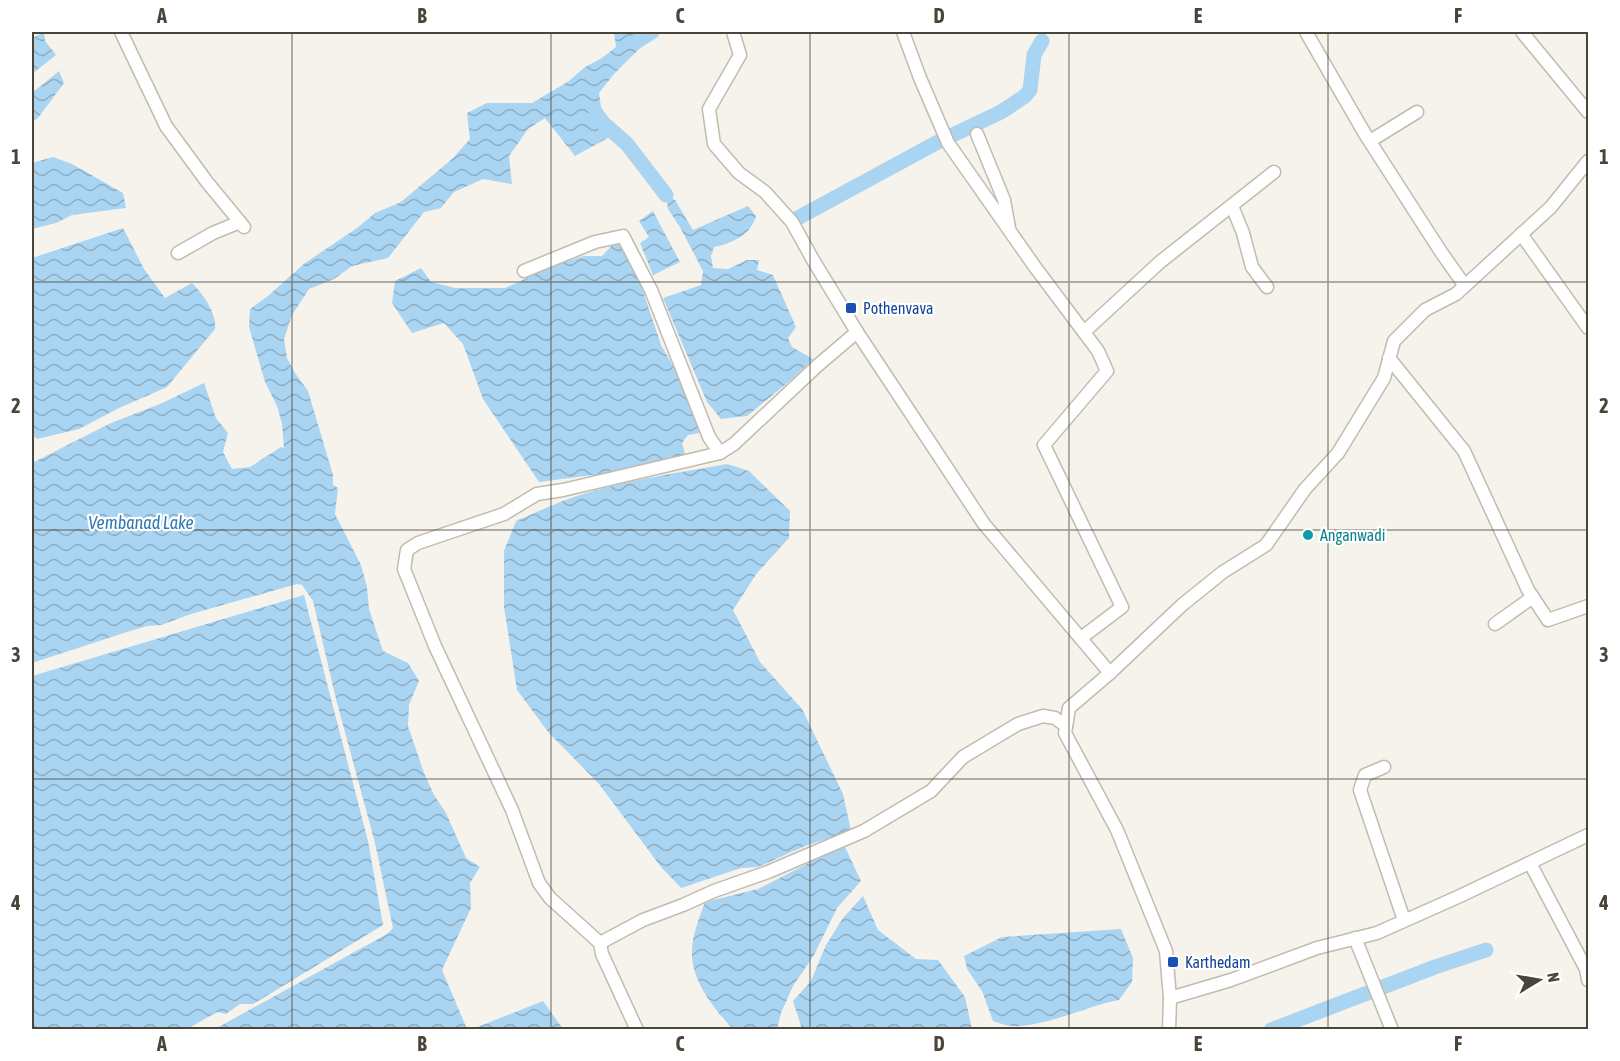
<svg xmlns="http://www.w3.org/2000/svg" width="1620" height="1061" viewBox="0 0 1620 1061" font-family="'Asap Condensed',sans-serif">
	<defs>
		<pattern id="water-waves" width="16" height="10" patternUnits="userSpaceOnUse" patternTransform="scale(1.5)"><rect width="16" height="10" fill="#a9d4f2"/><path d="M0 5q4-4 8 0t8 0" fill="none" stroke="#8caec5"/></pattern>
	</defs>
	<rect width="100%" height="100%" fill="#f6f3ec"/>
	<!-- water -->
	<g fill="url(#water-waves)">
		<polygon points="44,32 45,41 56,55 32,74 32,38"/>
		<polygon points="614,32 646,32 648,40 614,74 599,93 602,114 613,135 575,156 545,118 528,129 509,156 512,184 483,179 454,192 441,208 424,212 388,258 352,266 334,279 309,289 292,315 284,339 287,358 295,373 308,391 333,475 333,485 338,488 335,514 361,565 367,587 369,609 383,651 408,663 419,681 409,705 408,726 424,773 434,795 446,813 466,858 480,867 470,883 471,908 442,970 467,1029 215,1029 387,934 393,928 375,843 336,699 313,601 302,585 297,584 191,614 161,625 147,626 127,632 32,663 32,463 111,423 160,404 204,383 216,418 228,433 223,452 232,469 250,467 281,447 284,448 282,424 277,406 265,382 249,327 250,309 268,296 305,263 357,228 375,213 401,202 452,159 470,139 467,113 487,103 532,103 569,81 585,67 602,58 616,47"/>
		<polygon points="59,71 64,83 38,118 32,122 32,93"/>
		<polygon points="53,157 72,164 123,193 126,208 72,215 56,223 32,229 32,163"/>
		<path d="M666 195 675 200 693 230 748 206 756 216C751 235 733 243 714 247L711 256 713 268 728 269 747 260H759L757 270 773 275 796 327 788 338 792 347 813 359 792 379 747 416 721 419 707 402 663 298 701 285 703 271 680 227 668 209Z"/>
		<polygon points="653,211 680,262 653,275 640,243 649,237 639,221"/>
		<path d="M123 228 144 269 165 298 192 283C203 294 217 313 215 329L167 387 117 409 79 429 37 439 32 435V258Z"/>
		<polygon points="617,240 622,243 639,279 661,345 682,381 705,432 688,435 682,443 686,458 639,469 539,482 483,399 463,344 444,323 412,333 392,303 395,281 421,268 431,282 455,288 505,288 558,264 584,256 602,256"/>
		<path d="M727 464 749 471 790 511 789 538 757 573 733 610 760 662 802 709 843 794 851 831 805 846 758 867 741 868 681 888 661 867 599 784 549 733 517 690 504 607V551L516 521C541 510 565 499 590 492 634 479 682 472 727 464Z"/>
		<polygon points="304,595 368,841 383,925 253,1004 240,1004 226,1014 217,1012 187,1029 32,1029 32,676"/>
		<path d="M844 845 861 881 837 908 814 955 793 986 781 1013 777 1029H733C716 1011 693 983 692 956 691 937 699 919 705 902L758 889Z"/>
		<polygon points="863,896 878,930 916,959 938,960 965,997 972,1029 802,1029 793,1001 811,981 826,945 843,918"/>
		<path d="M1121 929 1133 958 1132 982 1119 1000C1087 1006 1042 1028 1012 1026 1006 1026 999 1023 993 1021L982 991 967 969 964 956 1002 937Z"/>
		<polygon points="543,1001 563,1029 475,1029 475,1028"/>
	</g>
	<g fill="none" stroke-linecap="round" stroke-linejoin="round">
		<!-- canal -->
		<g stroke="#a9d4f2" stroke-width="15">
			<polyline points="636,42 652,32"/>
			<polyline points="596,113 603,123 627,144 666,195"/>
			<polyline points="794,220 936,143 1001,112 1025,96 1030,90 1034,55 1042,41"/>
			<polyline points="1271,1030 1435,967 1486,950"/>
		</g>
		<!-- street casing -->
		<g stroke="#c2bbae" stroke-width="15">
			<g id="street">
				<polyline points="121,32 166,126 207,182 244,227"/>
				<polyline points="733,32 740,55 709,109 714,144 739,173 765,192 792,222 813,260 857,332 984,524 1110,673 1069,708 1065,733 1117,830 1166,951 1170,998 1169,1030"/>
				<polyline points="903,32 920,78 948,143 1035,267 1098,351 1107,371 1044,445 1122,607 1081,638"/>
				<polyline points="1306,32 1365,134 1441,252 1465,286"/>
				<polyline points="1522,32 1588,112"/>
				<polyline points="977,134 1004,200 1009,228"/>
				<polyline points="1370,141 1417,112"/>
				<polyline points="1232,206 1243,233 1252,267 1267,287"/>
				<polyline points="1521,234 1588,328"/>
				<polyline points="178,253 213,233 240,222"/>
				<polyline points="524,271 595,242 623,236 651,290 709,437 720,453"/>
				<polyline points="1084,332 1160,262 1274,172"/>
				<polyline points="1389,358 1464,451 1528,590 1548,620 1588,606"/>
				<polyline points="1495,624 1533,597"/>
				<polyline points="1110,673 1182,605 1223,572 1266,545 1305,489 1338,453 1384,378 1394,341 1425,310 1456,294 1551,207 1588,161"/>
				<polyline points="1384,767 1365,775 1360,790 1404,920"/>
				<polyline points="1530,863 1586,969 1588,980"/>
				<polyline points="1355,938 1392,1030"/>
				<polyline points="600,943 643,920 683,905 714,891 768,872 864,831 931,791 963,757 1018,724 1043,716 1055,718 1066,726"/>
				<polyline points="1170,998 1231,980 1317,948 1377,933 1460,896 1588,835"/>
				<polyline points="637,1030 602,954 600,943 550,898 539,883 512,810 435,646 404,569 407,550 418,543 504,514 537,494 563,490 720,453 734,444 817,366 857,332"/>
			</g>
		</g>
		<!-- street -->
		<use href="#street" stroke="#fff" stroke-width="12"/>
	</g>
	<!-- grid -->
	<path fill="none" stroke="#4b4439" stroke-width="1.5" stroke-opacity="0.55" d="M292 32V1030M551 32V1030M810 32V1030M1069 32V1030M1328 32V1030M32 282H1588M32 530H1588M32 779H1588"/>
	<!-- markers -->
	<g fill="#1a4fb4" stroke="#fff" stroke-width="2">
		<rect x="845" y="302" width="12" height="12" rx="3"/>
		<rect x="1167" y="956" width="12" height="12" rx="3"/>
	</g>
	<circle fill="#0f9aa8" stroke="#fff" stroke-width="2" cx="1308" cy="535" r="6"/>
	<g text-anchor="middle" stroke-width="4.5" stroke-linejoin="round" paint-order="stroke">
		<!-- transit labels -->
		<g font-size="16" fill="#164399" stroke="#fff" text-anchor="start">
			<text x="863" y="314">Pothenvava</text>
			<text x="1185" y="968">Karthedam</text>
		</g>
		<!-- culture labels -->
		<g font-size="16" fill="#0d838f" stroke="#fff" text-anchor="start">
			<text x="1320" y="541">Anganwadi</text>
		</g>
		<!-- water labels -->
		<g font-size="18" font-style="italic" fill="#2e7ab2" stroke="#fff">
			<text x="141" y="529">Vembanad Lake</text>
		</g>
	</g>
	<!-- border -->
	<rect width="1620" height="1061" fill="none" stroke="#ffffff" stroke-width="66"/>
	<!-- north arrow -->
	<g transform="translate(1539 980) rotate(79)" stroke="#ffffff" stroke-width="4.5" paint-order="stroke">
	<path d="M0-4.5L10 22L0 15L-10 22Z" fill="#4b4439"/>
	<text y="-9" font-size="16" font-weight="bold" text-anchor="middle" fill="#4b4439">N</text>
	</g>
	<rect x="33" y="33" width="1554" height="995" fill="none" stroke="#4b4439" stroke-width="2"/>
	<g font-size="20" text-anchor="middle" font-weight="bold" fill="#4b4439">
		<text x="162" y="23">A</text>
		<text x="422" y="23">B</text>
		<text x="680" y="23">C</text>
		<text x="939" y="23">D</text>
		<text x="1198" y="23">E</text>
		<text x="1458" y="23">F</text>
		<text x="16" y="164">1</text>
		<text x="1604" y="164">1</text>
		<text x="16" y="413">2</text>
		<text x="1604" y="413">2</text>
		<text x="16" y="662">3</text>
		<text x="1604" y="662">3</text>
		<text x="16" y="910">4</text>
		<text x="1604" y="910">4</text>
		<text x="162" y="1051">A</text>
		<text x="422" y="1051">B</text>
		<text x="680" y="1051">C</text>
		<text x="939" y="1051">D</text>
		<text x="1198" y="1051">E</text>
		<text x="1458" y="1051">F</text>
	</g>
</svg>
